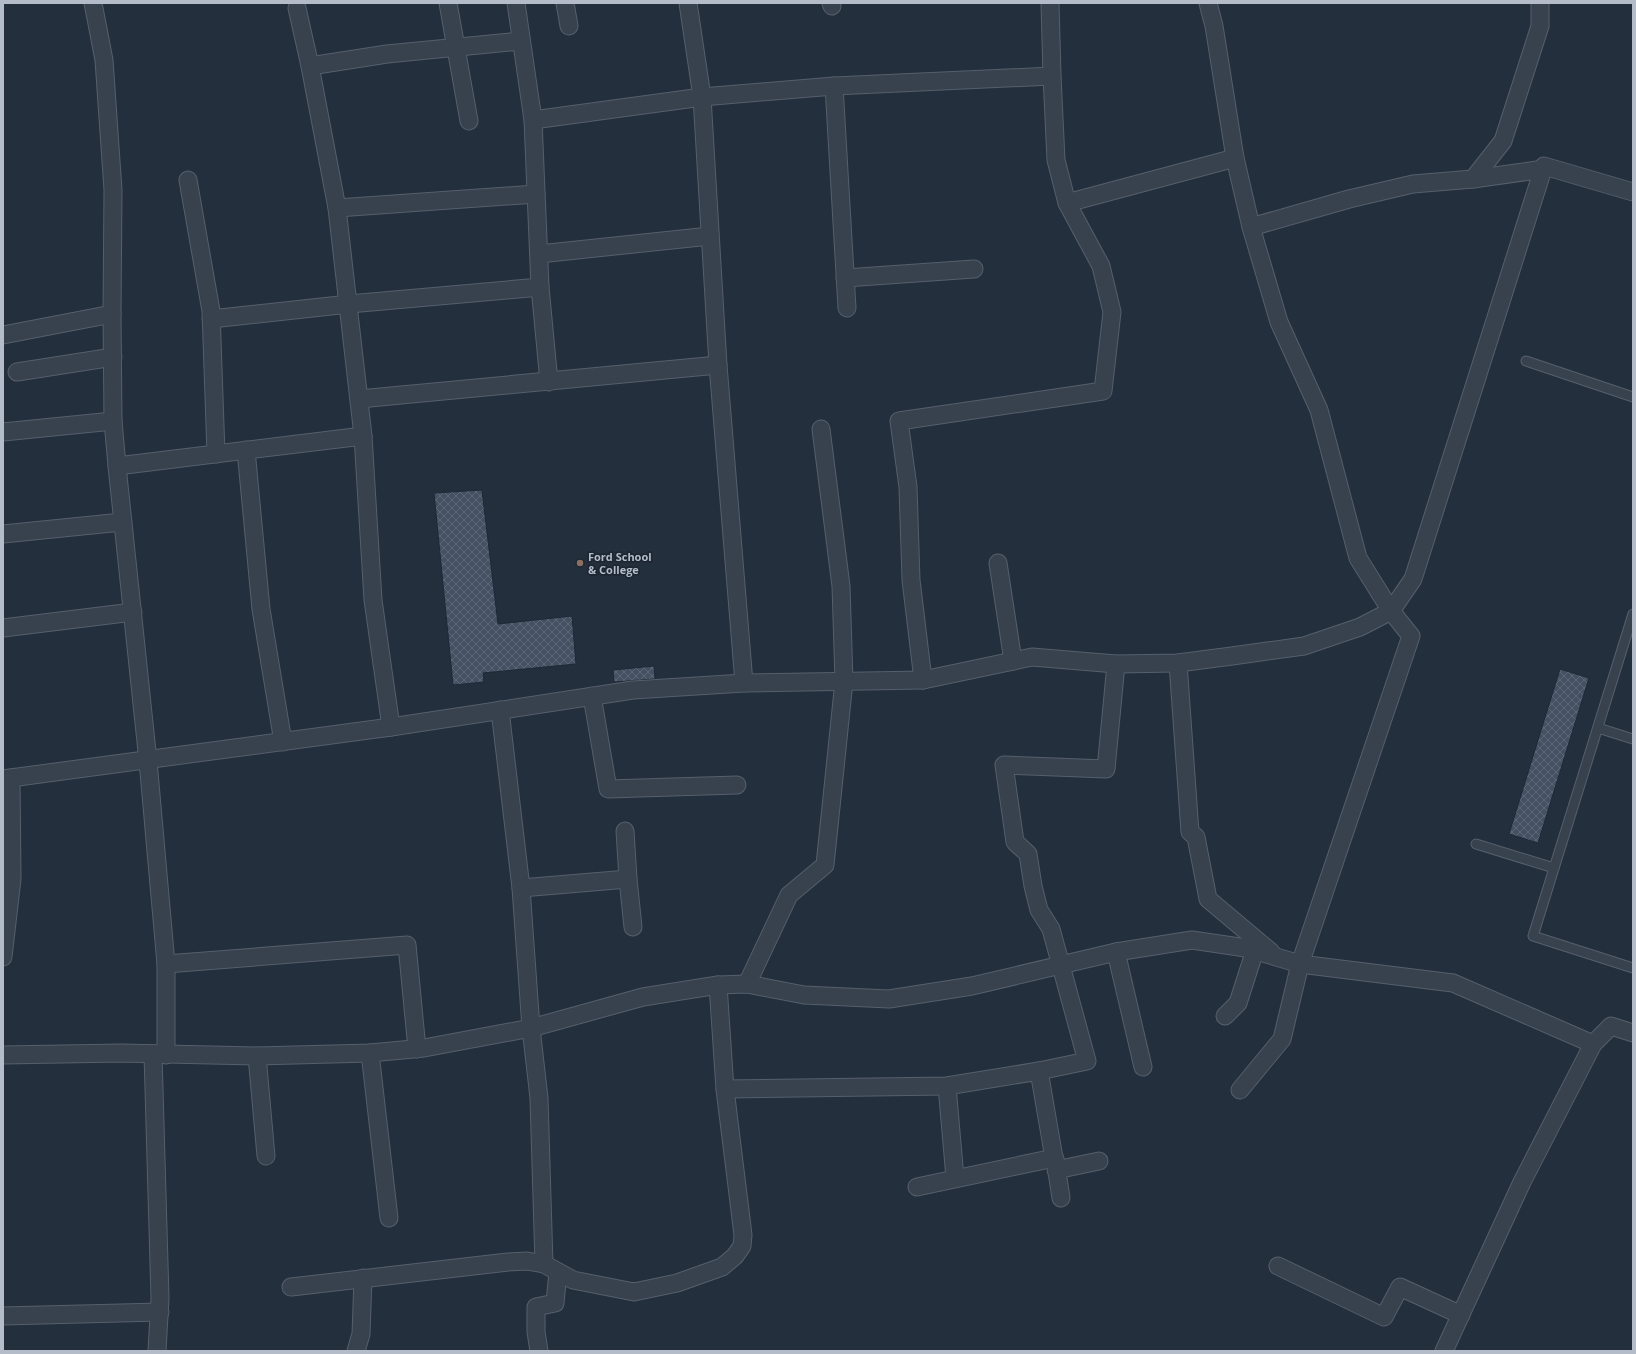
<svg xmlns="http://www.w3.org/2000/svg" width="1636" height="1354" viewBox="0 0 1636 1354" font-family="'Open Sans',sans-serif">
	<defs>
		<pattern id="building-cross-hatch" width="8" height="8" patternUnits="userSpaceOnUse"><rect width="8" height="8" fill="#455162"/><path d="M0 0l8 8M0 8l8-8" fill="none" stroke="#5d6877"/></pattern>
	</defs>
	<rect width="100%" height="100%" fill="#242f3e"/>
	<!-- building -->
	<g fill="url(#building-cross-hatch)" stroke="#1f2835">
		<polygon points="482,490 498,624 572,616 576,664 483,673 484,682 453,685 434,493"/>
		<polygon points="654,666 655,679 614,682 613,670"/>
		<polygon points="1560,669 1589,678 1538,843 1509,834"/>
	</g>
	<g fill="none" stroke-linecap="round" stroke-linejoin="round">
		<!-- lane casing -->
		<g stroke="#565f6c" stroke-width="11">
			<g id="lane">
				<polyline points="1526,361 1633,397"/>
				<polyline points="1633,614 1533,936 1633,968"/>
				<polyline points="1598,728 1633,739"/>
				<polyline points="1476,844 1554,868"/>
			</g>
		</g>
		<!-- street casing -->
		<g stroke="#565f6c" stroke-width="19">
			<g id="street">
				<polyline points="93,3 104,60 113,190 112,314 113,421 117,466 148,761 166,964 166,1055"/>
				<polyline points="448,3 469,121"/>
				<polyline points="565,3 569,26"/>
				<polyline points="688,3 702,97 718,365 744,683"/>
				<polyline points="831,3 832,6"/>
				<polyline points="1208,3 1214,26 1235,158 1251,227 1279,322 1319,410 1358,558 1391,611 1411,636 1300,964 1282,1039 1240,1090"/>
				<polyline points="297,8 310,66 337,208 363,436 373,600 391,727"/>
				<polyline points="310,66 387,54 521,41"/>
				<polyline points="834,86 847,308"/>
				<polyline points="533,120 702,97 834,86 1052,76 1050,3"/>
				<polyline points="1473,179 1544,169"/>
				<polyline points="188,180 211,311 216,454"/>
				<polyline points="1067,203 1235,158"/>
				<polyline points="337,208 536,194"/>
				<polyline points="1251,227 1349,199 1413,184 1473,179 1503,141 1540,26 1540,3"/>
				<polyline points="539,254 710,236"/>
				<polyline points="845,278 974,269"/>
				<polyline points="540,287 549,382"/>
				<polyline points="211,319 349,304 540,287 533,120 516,3"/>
				<polyline points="3,335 112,314"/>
				<polyline points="17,372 113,357"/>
				<polyline points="359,399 718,365"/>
				<polyline points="3,432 113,421"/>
				<polyline points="246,450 261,609 283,742"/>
				<polyline points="117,466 363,436"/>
				<polyline points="3,534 122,522"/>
				<polyline points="998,563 1013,661"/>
				<polyline points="3,628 133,612"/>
				<polyline points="1178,663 1190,832 1196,837 1208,899 1271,952"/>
				<polyline points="923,680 911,580 908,487 899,421 1103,391 1112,312 1101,266 1067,203 1056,160 1052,76"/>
				<polyline points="592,696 608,789 737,785"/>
				<polyline points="500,710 521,888 531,1028 539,1098 544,1264"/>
				<polyline points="3,779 391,727 633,690 744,683 923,680 1032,657 1116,664 1178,663 1232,656 1304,646 1360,627 1391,611 1413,579 1544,166 1633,192"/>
				<polyline points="625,831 628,879 633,927"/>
				<polyline points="521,888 628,879"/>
				<polyline points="1116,952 1143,1067"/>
				<polyline points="3,957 12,879 11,778"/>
				<polyline points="166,964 407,945 417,1049"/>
				<polyline points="747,984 789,895 825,865 844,681 841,586 821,429"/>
				<polyline points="1225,1016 1238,1003 1255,950"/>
				<polyline points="370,1053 389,1218"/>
				<polyline points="153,1054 160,1298 157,1351"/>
				<polyline points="3,1055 121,1053 257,1056 370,1053 424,1048 531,1028 643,997 718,985 747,984 804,995 889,999 972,986 1116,952 1192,940 1246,948 1300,964 1453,983 1593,1044"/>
				<polyline points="257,1056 266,1156"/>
				<polyline points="1039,1071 1087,1061 1051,929 1039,910 1033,886 1028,854 1015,842 1004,765 1106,769 1116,664"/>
				<polyline points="947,1086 955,1178"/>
				<polyline points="725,1089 947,1086 1039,1071 1054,1158 917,1187"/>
				<polyline points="1055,1159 1061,1198"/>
				<polyline points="1056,1170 1099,1161"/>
				<polyline points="1278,1266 1384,1317 1400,1287 1461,1315"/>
				<polyline points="291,1287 508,1262 527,1261 544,1264 573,1280 634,1292 677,1283 722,1267 735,1256 742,1246 743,1235 725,1089 718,985"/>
				<polyline points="3,1316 160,1312"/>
				<polyline points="356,1351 361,1334 363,1278"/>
				<polyline points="539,1351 536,1332 536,1307 555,1303 558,1272"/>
				<polyline points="1444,1351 1522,1182 1593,1044 1611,1026 1633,1033"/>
			</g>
		</g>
		<!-- lane -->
		<use href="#lane" stroke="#38414e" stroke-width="9"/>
		<!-- street -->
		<use href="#street" stroke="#38414e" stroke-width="17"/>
	</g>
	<!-- markers -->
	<circle fill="#8d6e63" stroke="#1d2633" stroke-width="1.5" cx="580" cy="563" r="4"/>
	<g text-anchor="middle" stroke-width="3.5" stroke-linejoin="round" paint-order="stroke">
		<!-- poi labels -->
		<g font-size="11" font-weight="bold" fill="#b4bcc9" stroke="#1d2633" text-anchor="start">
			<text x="588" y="561">Ford School<tspan x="588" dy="13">&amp; College</tspan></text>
		</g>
	</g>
	<!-- border -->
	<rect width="1636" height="1354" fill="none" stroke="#b4bcc9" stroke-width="8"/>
</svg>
